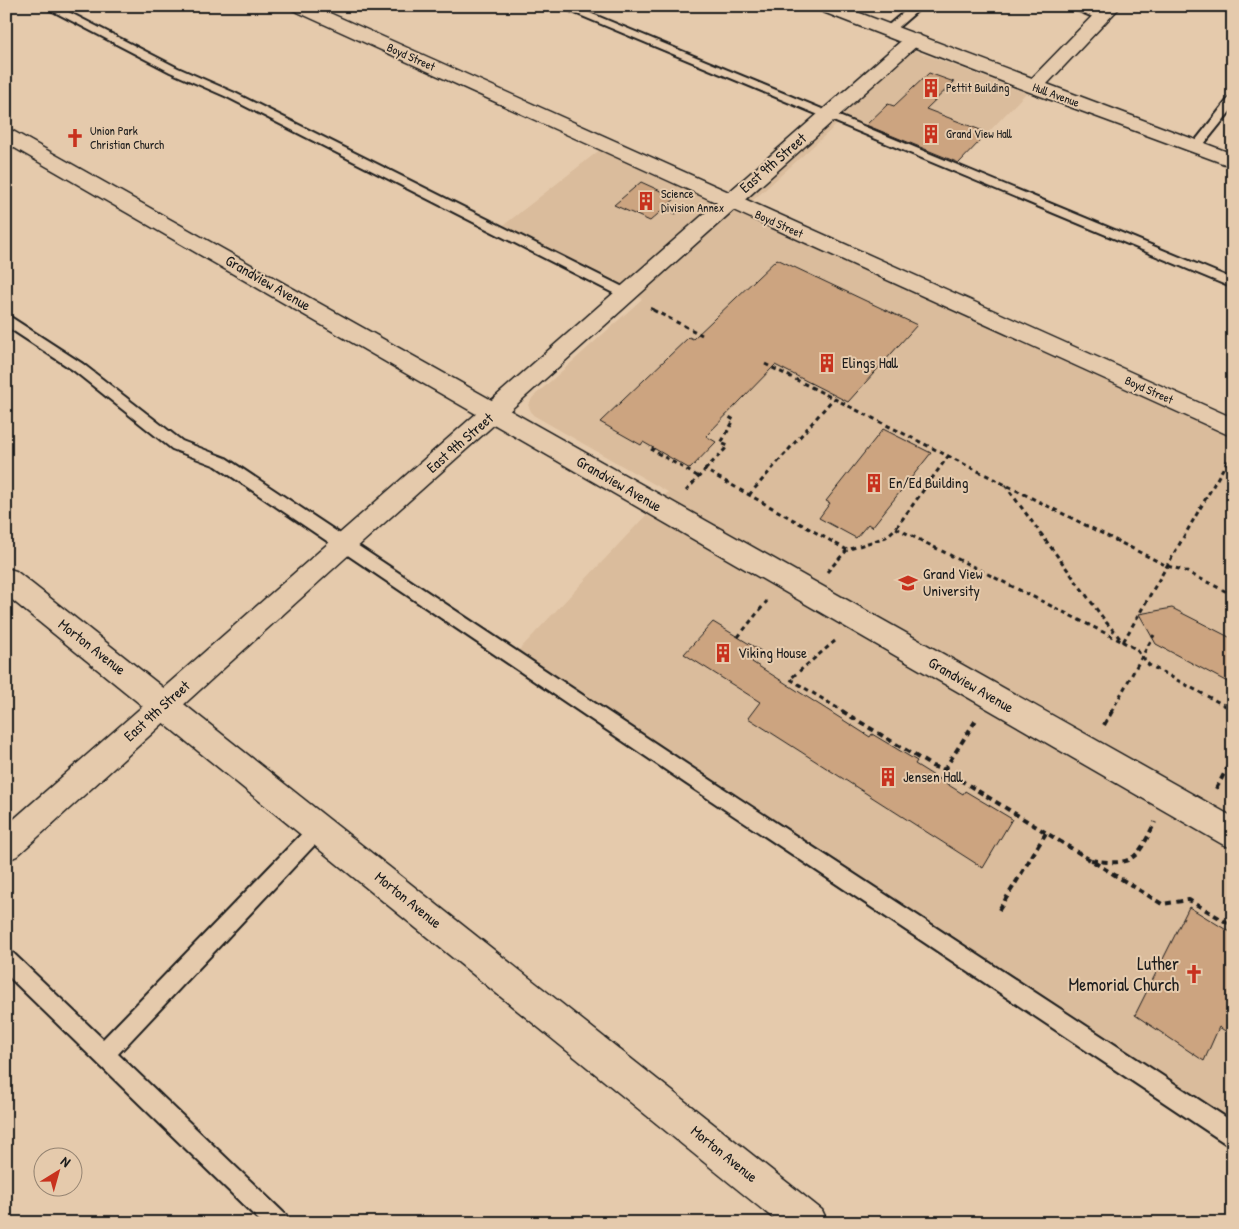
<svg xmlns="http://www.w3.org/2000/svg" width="1239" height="1229" viewBox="0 0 1239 1229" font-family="'Patrick Hand',sans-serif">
	<rect width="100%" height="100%" fill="#e5caac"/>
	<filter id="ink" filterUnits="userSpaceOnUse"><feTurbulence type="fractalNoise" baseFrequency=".02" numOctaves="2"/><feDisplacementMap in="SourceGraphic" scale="10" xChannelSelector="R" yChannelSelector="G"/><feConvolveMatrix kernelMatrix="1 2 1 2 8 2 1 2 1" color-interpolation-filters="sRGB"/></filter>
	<g filter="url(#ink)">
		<!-- built -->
		<polygon fill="#dabc9c" points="905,47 1026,93 957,165 843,119 739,213 1233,438 1233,1121 518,651 668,492 533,415 528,405 533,397 642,299 500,228 601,149 724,206"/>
		<!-- building -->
		<g fill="#cca480" stroke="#1c1c1c">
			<polygon points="929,73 954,82 926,109 983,131 976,138 981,140 959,163 866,125 888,104 894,106"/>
			<polygon points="641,182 676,198 650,221 614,205"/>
			<polygon points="777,259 917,325 848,402 775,365 706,436 716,442 690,469 643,442 641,445 600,422 689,337 693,339"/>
			<polygon points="883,429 931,453 872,527 868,524 856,538 819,518 830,503 826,501"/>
			<polygon points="1172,608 1233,639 1233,685 1156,644 1139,614"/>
			<polygon points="713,622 761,651 752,662 870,737 872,734 917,761 915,764 963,794 965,791 1012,819 983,868 748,718 760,702 684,654"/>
			<polygon points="1189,907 1233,934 1233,1036 1219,1027 1204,1061 1135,1015"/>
		</g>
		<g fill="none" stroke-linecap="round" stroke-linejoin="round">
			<!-- lane casing -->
			<g stroke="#1c1c1c" stroke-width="4">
				<g id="lane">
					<polygon points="43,6 57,6 178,68 235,93 631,291 633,294 631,297 621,297 227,97 170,72"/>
					<polygon points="558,6 573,6 1233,279 1233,288"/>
					<polygon points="911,6 923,6 893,32 885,32 884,30 885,28"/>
					<polygon points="1066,6 1082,6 1107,17 1102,20 1098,19"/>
					<polygon points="1233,97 1233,108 1200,149 1192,149 1190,147 1192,145 1229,98"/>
					<polygon points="6,314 83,364 182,441 226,458 697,771 1233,1122 1233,1146 1225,1143 685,783 216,466 172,449 73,370 6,326"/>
					<polygon points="319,819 325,822 328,828 325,834 118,1054 286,1215 289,1223 262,1223 6,974 6,950 13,953 103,1039 313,822"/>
				</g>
			</g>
			<!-- street casing -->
			<g stroke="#1c1c1c" stroke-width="3">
				<g id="street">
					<polygon points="290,6 314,6 1233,418 1233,437 293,10"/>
					<polygon points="815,6 841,6 1032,78 1102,6 1121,6 1047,84 1233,154 1233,167 1027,91 818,10"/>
					<polygon points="6,129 13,131 1233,817 1233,848 1222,844 6,143"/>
					<polygon points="6,568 16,571 822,1210 828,1223 779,1223 6,595"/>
				</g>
			</g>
			<!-- secondary casing -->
			<g stroke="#1c1c1c" stroke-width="3">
				<polygon id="secondary" points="914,34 920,35 923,39 920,43 354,550 17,856 6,861 6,826 908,35"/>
			</g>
			<!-- path-far2 -->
			<g stroke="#1c1c1c" stroke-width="2.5" stroke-dasharray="4 2.5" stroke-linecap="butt">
				<polyline points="667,209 678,214"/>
				<polyline points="650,308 656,311"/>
			</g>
			<!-- path-far1 -->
			<g stroke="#1c1c1c" stroke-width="3" stroke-dasharray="4.5 4" stroke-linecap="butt">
				<polyline points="653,310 702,335"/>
				<polyline points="765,364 1167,566 1183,570 1233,595"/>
				<polyline points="654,448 652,450 699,477"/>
				<polyline points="705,470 728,446 721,443 734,420 726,415"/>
				<polyline points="1005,485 1106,622 1123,642 1136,649 1149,665 1233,710"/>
				<polyline points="686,491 705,470 847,550 886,537 896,528 949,455"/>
				<polyline points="749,495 833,399"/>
				<polyline points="896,528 1123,642 1232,453"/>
				<polyline points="827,572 847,550"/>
				<polyline points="738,637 767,601"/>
				<polyline points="835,641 790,679 844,712"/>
				<polyline points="1111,712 1154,635"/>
			</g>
			<!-- path -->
			<g stroke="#1c1c1c" stroke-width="4" stroke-dasharray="6 4.5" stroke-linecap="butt">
				<polyline points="842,711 932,766 944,770 1162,904 1189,900 1233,926"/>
				<polyline points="1104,725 1112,711"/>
				<polyline points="944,770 976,720"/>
				<polyline points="1216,789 1233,757"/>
				<path d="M1091 860C1134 867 1137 859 1155 822"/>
				<polyline points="999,910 1046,833"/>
			</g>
			<!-- lane -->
			<use href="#lane" fill="#e5caac" fill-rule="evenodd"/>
			<!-- street -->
			<use href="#street" fill="#e5caac" fill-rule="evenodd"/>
			<!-- secondary -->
			<use href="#secondary" fill="#e5caac" fill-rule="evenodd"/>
		</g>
	</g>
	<!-- icons -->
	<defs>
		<g id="building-bare" transform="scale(1.5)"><path d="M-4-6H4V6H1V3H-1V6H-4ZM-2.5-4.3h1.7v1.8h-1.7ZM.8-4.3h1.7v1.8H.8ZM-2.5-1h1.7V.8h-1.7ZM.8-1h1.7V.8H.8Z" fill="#c8321e" stroke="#e5caac" stroke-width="2.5" paint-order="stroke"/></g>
		<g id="church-bare" transform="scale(1.5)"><path d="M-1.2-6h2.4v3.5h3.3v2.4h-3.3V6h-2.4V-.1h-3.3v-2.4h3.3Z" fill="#c8321e" stroke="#e5caac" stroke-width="2.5" paint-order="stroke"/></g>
		<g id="university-bare" transform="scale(1.5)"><path d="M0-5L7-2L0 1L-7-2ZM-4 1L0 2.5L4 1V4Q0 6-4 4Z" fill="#c8321e" stroke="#e5caac" stroke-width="2.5" paint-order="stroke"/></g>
	</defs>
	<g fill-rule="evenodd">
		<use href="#building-bare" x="931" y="88"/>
		<use href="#building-bare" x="931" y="134"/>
		<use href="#church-bare" x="75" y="138"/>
		<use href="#building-bare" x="646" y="201"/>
		<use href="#building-bare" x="827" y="363"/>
		<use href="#building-bare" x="874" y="483"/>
		<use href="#university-bare" x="908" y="583"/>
		<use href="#building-bare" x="723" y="653"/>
		<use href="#building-bare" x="888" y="777"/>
		<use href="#church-bare" x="1194" y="974"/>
	</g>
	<g text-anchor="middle" stroke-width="4" stroke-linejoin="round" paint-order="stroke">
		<!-- far-street labels -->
		<g font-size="12" fill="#1c1c1c" stroke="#e5caac">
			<text transform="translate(411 57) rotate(24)" y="4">Boyd Street</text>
			<text transform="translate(1056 95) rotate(20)" y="4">Hull Avenue</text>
			<text transform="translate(779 224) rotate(24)" y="4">Boyd Street</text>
			<text transform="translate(1149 390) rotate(24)" y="4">Boyd Street</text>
		</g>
		<!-- far-poi labels -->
		<g font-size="12" fill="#1c1c1c" stroke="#e5caac" text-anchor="start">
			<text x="946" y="92">Pettit Building</text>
			<text x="90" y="135">Union Park<tspan x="90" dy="14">Christian Church</tspan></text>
			<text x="946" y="138">Grand View Hall</text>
			<text x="661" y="198">Science<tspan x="661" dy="14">Division Annex</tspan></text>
		</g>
		<!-- street labels -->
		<g font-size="15" fill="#1c1c1c" stroke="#e5caac">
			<text transform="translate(773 163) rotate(-41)" y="5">East 9th Street</text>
			<text transform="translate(268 283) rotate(30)" y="5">Grandview Avenue</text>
			<text transform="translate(460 443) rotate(-41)" y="5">East 9th Street</text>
			<text transform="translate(619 484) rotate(30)" y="5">Grandview Avenue</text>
			<text transform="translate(92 647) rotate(38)" y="5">Morton Avenue</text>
			<text transform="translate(971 685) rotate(30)" y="5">Grandview Avenue</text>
			<text transform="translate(157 711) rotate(-42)" y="5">East 9th Street</text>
			<text transform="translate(408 900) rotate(39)" y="5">Morton Avenue</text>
			<text transform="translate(724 1154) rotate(39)" y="5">Morton Avenue</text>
		</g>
		<!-- poi labels -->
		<g font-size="15" fill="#1c1c1c" stroke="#e5caac" text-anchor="start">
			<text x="842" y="368">Elings Hall</text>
			<text x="889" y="488">En/Ed Building</text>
			<text x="923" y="579">Grand View<tspan x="923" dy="17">University</tspan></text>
			<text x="738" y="658">Viking House</text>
			<text x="903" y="782">Jensen Hall</text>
		</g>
		<!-- near-poi labels -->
		<g font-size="18" fill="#1c1c1c" stroke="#e5caac" text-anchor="end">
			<text x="1179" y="970">Luther<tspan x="1179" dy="21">Memorial Church</tspan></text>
		</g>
	</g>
	<!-- margin -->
	<rect width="1239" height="1229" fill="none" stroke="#e5caac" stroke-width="25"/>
	<rect x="12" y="12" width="1214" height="1204" fill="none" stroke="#1c1c1c" stroke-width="2" filter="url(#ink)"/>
	<!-- north arrow -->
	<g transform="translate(58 1172) rotate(37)"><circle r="24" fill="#e5caac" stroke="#958472"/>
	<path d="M0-4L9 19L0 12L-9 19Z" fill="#c8321e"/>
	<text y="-8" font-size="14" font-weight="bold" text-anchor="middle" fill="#1c1c1c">N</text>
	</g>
</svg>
